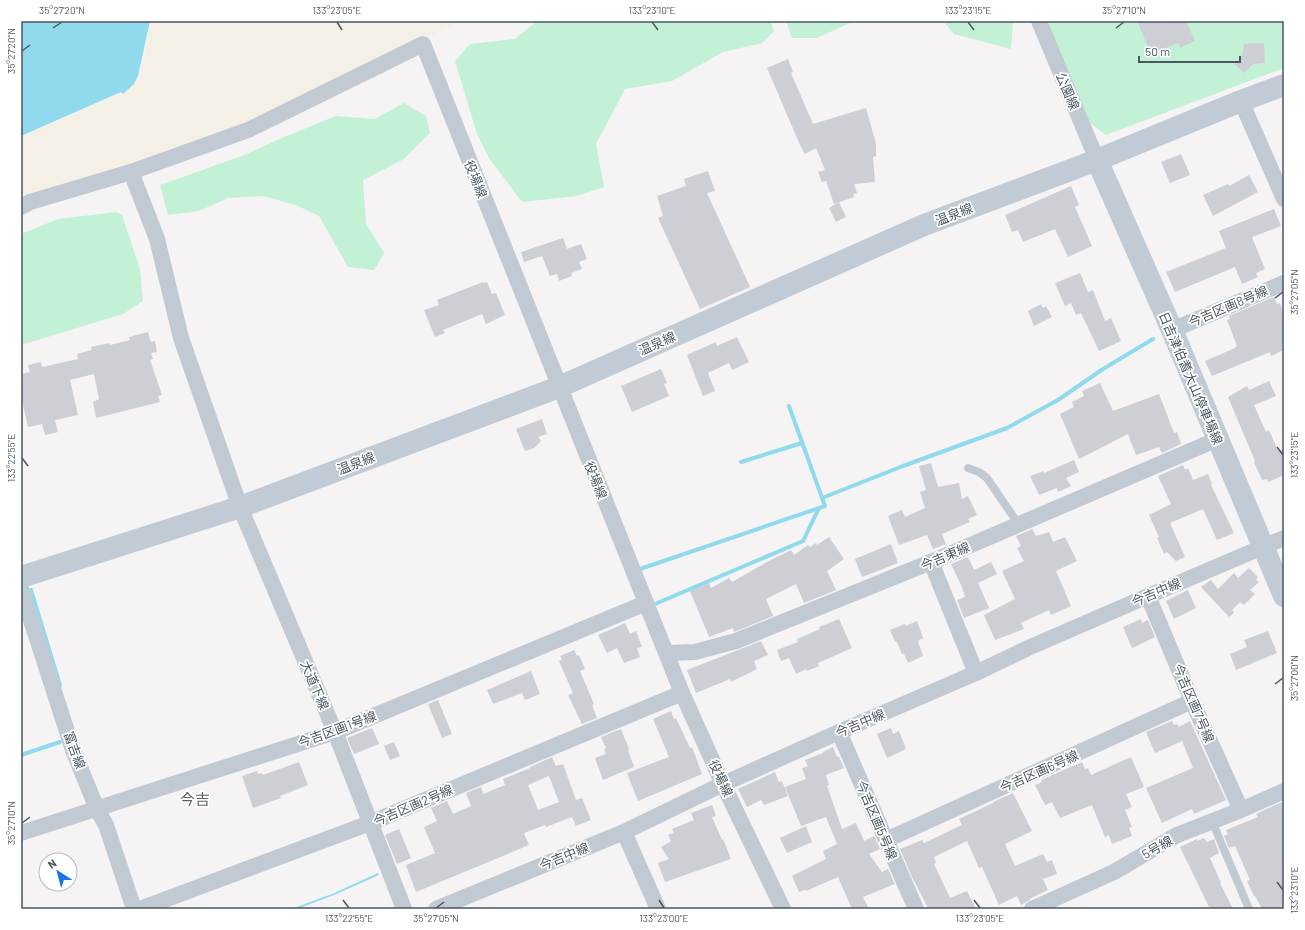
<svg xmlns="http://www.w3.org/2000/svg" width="1305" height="930" viewBox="0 0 1305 930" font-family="Barlow,'Noto Sans JP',sans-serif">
	<rect width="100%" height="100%" fill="#f5f3f3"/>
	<!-- green -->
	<g fill="#c3f1d5">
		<polygon points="537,21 770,21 774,31 762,43 723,52 672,81 625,89 596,144 604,187 576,196 522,202 489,158 477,134 455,61 470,44 515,39"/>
		<polygon points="786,21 854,21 817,38 792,38"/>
		<polygon points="943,21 1013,21 1011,49 954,34"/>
		<polygon points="1047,21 1284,21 1284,68 1106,135 1090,123"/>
		<polygon points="404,103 426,116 430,133 404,159 363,180 366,224 384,253 374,270 348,267 319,216 296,205 263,196 228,198 199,211 168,215 160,185 242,156 282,138 336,116 375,119"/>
		<polygon points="117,212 122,215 140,269 143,301 123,314 21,345 21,234 58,219"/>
	</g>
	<!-- sand -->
	<polygon fill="#f5f0e5" points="152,21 461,21 235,128 21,201 21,137 121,93 123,95 139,79"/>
	<!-- water -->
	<g fill="#90daee">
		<polygon points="21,21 150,21 138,76 134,84 123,94 121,92 21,136"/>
		<polygon points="378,873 379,875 334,895 297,909 291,909 332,894"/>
	</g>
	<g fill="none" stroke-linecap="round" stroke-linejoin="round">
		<!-- stream -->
		<g stroke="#90daee" stroke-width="4">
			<polyline points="741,462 802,443"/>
			<polyline points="822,498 903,466 1007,428 1058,400 1103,369 1153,339"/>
			<polyline points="640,569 825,506 789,406"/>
			<polyline points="31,590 60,685"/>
			<polyline points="655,604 803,541 819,508"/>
			<polyline points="21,755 60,742"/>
		</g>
	</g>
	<!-- building -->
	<g fill="#cdcfd5" fill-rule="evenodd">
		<polygon points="1137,21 1186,21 1195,41 1180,48 1178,43 1151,54"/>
		<polygon points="1264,43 1265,63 1253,64 1244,73 1234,64 1242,56 1244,44"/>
		<polygon points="788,59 793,72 791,73 813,124 866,108 876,144 876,156 873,157 875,182 854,184 857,193 853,194 854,197 834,204 826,181 822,182 818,172 825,170 816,148 805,154 800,145 767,68"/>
		<polygon points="1181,154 1190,175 1170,183 1161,162"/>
		<polygon points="708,171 715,191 707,193 750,287 700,309 658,218 663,216 657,196 686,186 684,179"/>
		<polygon points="1249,175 1258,192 1213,216 1203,195 1228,184 1229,186"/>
		<polygon points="1071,186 1079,205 1075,207 1092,246 1068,257 1055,229 1023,242 1018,230 1012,232 1005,215"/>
		<polygon points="839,202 846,217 836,222 829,208"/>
		<polygon points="1274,209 1281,226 1252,237 1265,269 1256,273 1258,277 1242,284 1235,267 1175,292 1166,272 1226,248 1219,231"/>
		<polygon points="563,238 567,249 581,244 587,259 579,262 582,269 571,273 572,276 559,281 557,274 550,276 542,256 524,262 521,252"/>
		<polygon points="1080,273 1088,292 1093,290 1105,321 1111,318 1121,341 1099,351 1081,313 1076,315 1071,303 1065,306 1055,283"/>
		<polygon points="483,282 484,283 487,282 492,294 496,293 505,315 486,324 482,314 443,330 445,333 435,337 424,310 439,305 437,300"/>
		<polygon points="1274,297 1277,304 1280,303 1284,315 1284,350 1271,356 1270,352 1212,376 1205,361 1235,348 1235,347 1237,346 1227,320 1230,319 1229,316"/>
		<polygon points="1041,304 1043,308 1046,306 1052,317 1034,326 1028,311"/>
		<polygon points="148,332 151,342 155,341 157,352 151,353 153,359 150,360 162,395 158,396 160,402 96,418 93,402 99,399 94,374 70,380 78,415 55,420 58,432 45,435 42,424 28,427 21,396 21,374 30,372 28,365 41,362 42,367 78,359 77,354 92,350 91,347 109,343 110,345 130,340 129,337"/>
		<polygon points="737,337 749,362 732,370 729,363 708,373 715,391 703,396 687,355 716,342 717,346"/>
		<polygon points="661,369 667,383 664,384 669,396 632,412 621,386"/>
		<polygon points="1269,381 1276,396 1254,405 1266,432 1269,430 1278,451 1284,449 1284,475 1268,482 1267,479 1262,480 1254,462 1255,461 1228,397 1247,386 1249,390"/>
		<polygon points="1100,383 1113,411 1159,394 1174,433 1177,432 1181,444 1162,453 1159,447 1136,455 1128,434 1079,459 1060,414 1074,407 1072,402 1084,396 1082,391"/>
		<polygon points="542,419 547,434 538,437 541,441 534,448 525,451 516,429"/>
		<polygon points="1074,460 1079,472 1066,478 1071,486 1058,492 1057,488 1039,495 1030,476 1044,471 1044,473"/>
		<polygon points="931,463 938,487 959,483 962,499 968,496 977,515 968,519 970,522 942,534 946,544 933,549 927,535 899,545 888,516 902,510 905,517 925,508 920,492 926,490 919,466"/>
		<polygon points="1183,465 1185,470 1188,468 1193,480 1208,474 1212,484 1211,485 1234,533 1217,540 1203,509 1170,523 1185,557 1176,561 1167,552 1164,554 1157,538 1159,537 1149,515 1171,504 1158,476"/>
		<polygon points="1032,529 1036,536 1049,532 1053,542 1065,537 1077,561 1056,571 1071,606 1051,615 1049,610 1021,623 1024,629 995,640 984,615 1015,599 1002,571 1024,561 1017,548 1021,546 1016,536"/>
		<polygon points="829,537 844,559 827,571 836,590 804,603 796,584 766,599 773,616 734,632 733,628 709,637 690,591 709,583 711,588 729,578 732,582 767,562 791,550 794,555 808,545 810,547 816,543 817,545"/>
		<polygon points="891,544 898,563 862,577 855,559"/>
		<polygon points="968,557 974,570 991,562 997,574 978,583 989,608 964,618 957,600 965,597 962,587 951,564"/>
		<polygon points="1249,568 1258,577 1256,580 1259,582 1250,590 1255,594 1244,605 1240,602 1232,610 1234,613 1229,617 1201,587 1211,580 1218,589 1234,573 1238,578"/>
		<polygon points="1188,590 1196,608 1174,619 1166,601"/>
		<polygon points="839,619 852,648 818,663 819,666 807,671 806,669 796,674 789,658 781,661 777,650 798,642 797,639 820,629 819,627"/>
		<polygon points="1141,619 1142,623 1148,620 1155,637 1132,648 1123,627"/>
		<polygon points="917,621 923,638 918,641 923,656 908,663 904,654 902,654 897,642 895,642 890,630 905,624 906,626"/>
		<polygon points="625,623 630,634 636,631 642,647 637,648 640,657 624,663 617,648 607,653 598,635"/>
		<polygon points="1268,631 1277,653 1236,670 1230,654 1247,647 1244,640"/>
		<polygon points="761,641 768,655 754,661 757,669 731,682 730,679 696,693 687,670"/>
		<polygon points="574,650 577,656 579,655 585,669 580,671 594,704 592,705 597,718 582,724 568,695 573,693 559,661 562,659 560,656"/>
		<polygon points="531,671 540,694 525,700 522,693 493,704 487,690"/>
		<polygon points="438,700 452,734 442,738 428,704"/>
		<polygon points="671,711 674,719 676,718 690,748 692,747 702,774 638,801 627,773 669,757 653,719"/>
		<polygon points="1172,721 1174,725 1177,724 1179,727 1190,721 1226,800 1194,814 1192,809 1162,823 1146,788 1193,768 1182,741 1155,753 1146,732"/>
		<polygon points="372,728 379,744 354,754 347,738"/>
		<polygon points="891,728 893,734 899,731 906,749 887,758 877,734"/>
		<polygon points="621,729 629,749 628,750 634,767 603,780 595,758 606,754 604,749 606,748 601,737"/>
		<polygon points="394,742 400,756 390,760 384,746"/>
		<polygon points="833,747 837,757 839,757 844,768 826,775 829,785 827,786 842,829 856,823 864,841 874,836 880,849 869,854 882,872 888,869 895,884 863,897 869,909 852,909 838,877 806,891 805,890 799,892 792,876 826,859 823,851 837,844 826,817 801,826 785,787 806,779 802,768 808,766 805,760 823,753 823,752"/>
		<path d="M552 757 556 766 563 764 576 800 582 798 591 820 576 826 572 817 546 827 545 825 524 833 529 845 416 892 406 865 435 853 424 827 437 821 431 808 447 801 453 814 471 806 466 793 481 787 483 794 505 785 503 779 530 768V767ZM549 776 559 802 538 810 528 785Z"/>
		<polygon points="1131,757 1144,787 1126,794 1132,807 1125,810 1132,827 1129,828 1132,836 1112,844 1109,835 1105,837 1092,805 1060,818 1052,802 1045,805 1035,785 1042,782 1041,780 1082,762 1085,769 1088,768 1091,775"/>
		<polygon points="299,762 308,785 280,796 281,798 253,808 242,776 257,771 258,774 262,773 263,775"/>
		<polygon points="775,772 779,782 782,781 788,796 764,805 761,800 747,807 738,789"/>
		<polygon points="1013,793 1032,831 1005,844 1015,866 1043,854 1047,862 1052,860 1057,874 1043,879 1048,890 1029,899 1030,900 1021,905 1017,896 999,905 982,867 979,868 967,841 934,857 936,863 934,864 950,898 967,891 976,909 925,909 928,908 912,877 900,849 922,840 924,843 962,825 959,819 993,803 993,802"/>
		<polygon points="1284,801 1284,909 1262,909 1255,896 1254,896 1247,881 1250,880 1235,846 1229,848 1224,836 1228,834 1226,830 1258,817 1256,814"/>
		<polygon points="712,805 716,816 712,817 722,840 723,839 731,859 665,882 658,863 669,859 661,847 671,841 668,835 674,833 672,829 694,820 691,813"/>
		<polygon points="806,826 812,842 787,853 780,838"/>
		<polygon points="399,829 411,858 397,864 385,835"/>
		<polygon points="1204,838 1207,842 1214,839 1219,853 1210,858 1221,883 1220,883 1233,909 1210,909 1180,847 1197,839 1197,841"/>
	</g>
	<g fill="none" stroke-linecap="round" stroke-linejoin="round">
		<!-- lane -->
		<g stroke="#c1cad2" stroke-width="8">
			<polyline points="968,468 979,472 987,478 1019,525"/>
			<polyline points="1212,821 1249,909"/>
		</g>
		<!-- street -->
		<g stroke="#c1cad2" stroke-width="16">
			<polyline points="1039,21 1097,160"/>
			<polyline points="1241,101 1284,199"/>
			<polyline points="131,172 157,239 181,338 240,507 335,732 404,909"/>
			<polyline points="21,207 30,202 131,172 248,130 423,44 682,693 723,784 783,909"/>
			<polyline points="1172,330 1284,283"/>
			<polyline points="931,562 976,673"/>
			<polyline points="21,589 73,750 97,809 106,825 134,909"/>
			<polyline points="1148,596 1192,701 1241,810"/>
			<polyline points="667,653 695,652 736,641 931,562 1218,439"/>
			<polyline points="839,732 916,909"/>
			<polyline points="624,832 658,909"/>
			<polyline points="21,833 335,732 646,603"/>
			<polyline points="886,840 1192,701"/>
			<polyline points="140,909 370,823 682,693"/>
			<polyline points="436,909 624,832 723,784 839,732 976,673 1028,648 1148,596 1284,538"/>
			<polyline points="1032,909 1114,872 1177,835 1241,810 1284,791"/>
		</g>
		<!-- secondary -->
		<g stroke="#c1cbd6" stroke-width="22">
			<polyline points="1097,160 1172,330 1284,596"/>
			<polyline points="21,577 240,507 559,387 924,225 1097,160 1241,101 1284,85"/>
		</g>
	</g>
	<!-- ticks -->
	<path fill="none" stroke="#4a5661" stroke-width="1.5" d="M337 22 342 30M652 22 658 30M968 22 974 30M53 28 62 22M1116 28 1124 22M22 51 30 45M1275 298 1283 292M1277 447 1283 455M22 458 28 466M1275 684 1283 678M22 823 30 817M1277 882 1283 890M343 900 349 908M659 900 664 908M974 900 980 908M436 908 444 902"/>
	<g text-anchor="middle" stroke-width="3.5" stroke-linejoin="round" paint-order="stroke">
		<!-- street labels -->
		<g font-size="13" fill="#4a5661" stroke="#fff">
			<text transform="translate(1068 91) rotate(67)" y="5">公園線</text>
			<text transform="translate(476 179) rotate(68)" y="5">役場線</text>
			<text transform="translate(954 214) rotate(-21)" y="5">温泉線</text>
			<text transform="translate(1228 306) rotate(-23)" y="5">今吉区画8号線</text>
			<text transform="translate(657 343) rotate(-24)" y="5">温泉線</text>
			<text transform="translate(1191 378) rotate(67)" y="5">日吉津伯耆大山停車場線</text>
			<text transform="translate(356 463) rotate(-21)" y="5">温泉線</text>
			<text transform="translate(596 480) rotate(68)" y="5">役場線</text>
			<text transform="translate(945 556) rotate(-23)" y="5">今吉東線</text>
			<text transform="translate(1156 592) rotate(-23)" y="5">今吉中線</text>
			<text transform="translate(315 685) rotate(67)" y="5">大道下線</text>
			<text transform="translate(1194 703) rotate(67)" y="5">今吉区画7号線</text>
			<text transform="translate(860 723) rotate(-23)" y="5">今吉中線</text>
			<text transform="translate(337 729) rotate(-20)" y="5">今吉区画1号線</text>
			<text transform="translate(75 750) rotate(70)" y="5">富吉線</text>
			<text transform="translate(1039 771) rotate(-24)" y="5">今吉区画6号線</text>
			<text transform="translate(721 778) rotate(65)" y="5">役場線</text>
			<text transform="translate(413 805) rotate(-23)" y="5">今吉区画2号線</text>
			<text transform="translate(877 820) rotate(67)" y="5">今吉区画5号線</text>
			<text transform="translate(1157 847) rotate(-30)" y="5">5号線</text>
			<text transform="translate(564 856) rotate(-22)" y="5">今吉中線</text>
		</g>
		<!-- quarter labels -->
		<g font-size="15" fill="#5f6368" stroke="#fff">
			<text x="195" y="805">今吉</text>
		</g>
	</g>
	<!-- border -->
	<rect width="1305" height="930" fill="none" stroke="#ffffff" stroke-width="44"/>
	<!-- north arrow -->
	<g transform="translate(58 872) rotate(324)"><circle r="19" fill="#ffffff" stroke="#b7bbc0"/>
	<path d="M0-3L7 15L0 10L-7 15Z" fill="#1a73e8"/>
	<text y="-6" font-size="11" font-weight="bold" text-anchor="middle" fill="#4a5661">N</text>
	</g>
	<!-- scale -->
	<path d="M1139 56v6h101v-6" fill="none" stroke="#4a5661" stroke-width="2"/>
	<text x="1145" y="56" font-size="12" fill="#4a5661" stroke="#ffffff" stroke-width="3" paint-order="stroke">50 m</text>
	<rect x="22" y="22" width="1261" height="886" fill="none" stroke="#4a5661" stroke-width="1.5"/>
	<g font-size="10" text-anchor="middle" fill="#4a5661">
		<text x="62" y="14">35°27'20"N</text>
		<text x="337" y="14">133°23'05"E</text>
		<text x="652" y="14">133°23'10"E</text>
		<text x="968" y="14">133°23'15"E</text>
		<text x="1124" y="14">35°27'10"N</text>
		<text transform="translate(11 51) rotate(-90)" y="4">35°27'20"N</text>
		<text transform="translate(1294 292) rotate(-90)" y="4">35°27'05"N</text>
		<text transform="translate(1294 455) rotate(-90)" y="4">133°23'15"E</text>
		<text transform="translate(11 458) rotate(-90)" y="4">133°22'55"E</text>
		<text transform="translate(1294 678) rotate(-90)" y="4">35°27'00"N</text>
		<text transform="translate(11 823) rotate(-90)" y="4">35°27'10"N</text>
		<text transform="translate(1294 890) rotate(-90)" y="4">133°23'10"E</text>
		<text x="349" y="922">133°22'55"E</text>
		<text x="436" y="922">35°27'05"N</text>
		<text x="664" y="922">133°23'00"E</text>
		<text x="980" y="922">133°23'05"E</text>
	</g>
</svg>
